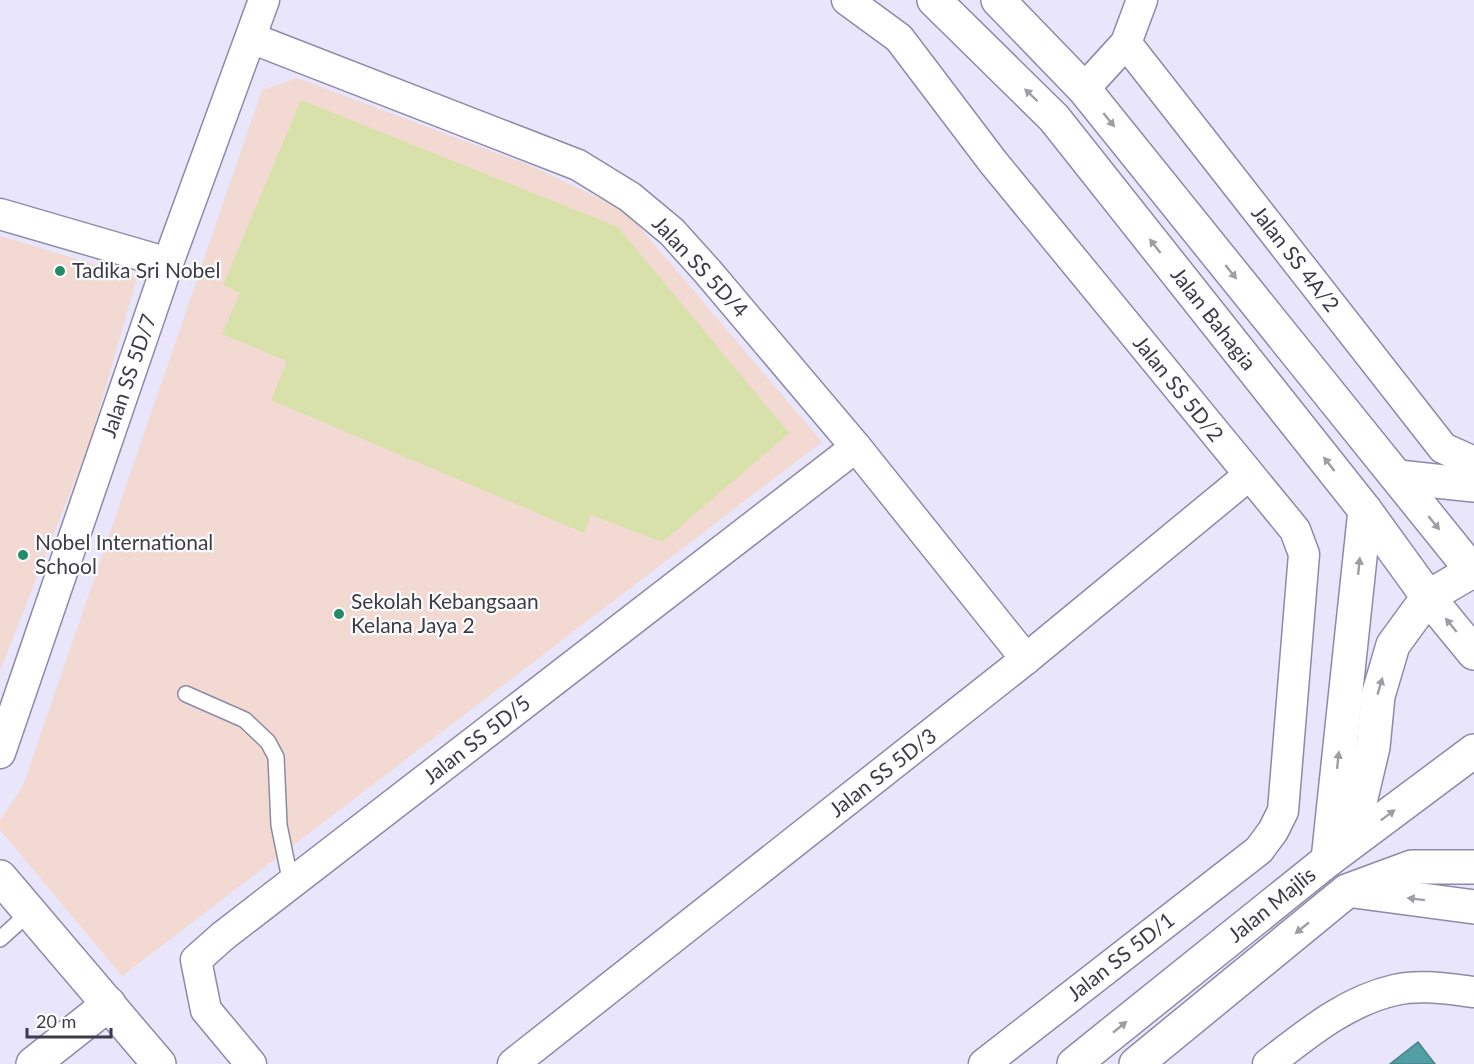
<svg xmlns="http://www.w3.org/2000/svg" width="1474" height="1064" viewBox="0 0 1474 1064" font-family="Lato,sans-serif">
	<rect width="100%" height="100%" fill="#e9e6fb"/>
	<!-- education -->
	<g fill="#f2d9d2">
		<polygon points="297,78 529,165 625,210 822,442 122,976 0,830 0,820 23,786 262,90"/>
		<polygon points="0,236 137,277 91,439 0,671"/>
	</g>
	<!-- green -->
	<polygon fill="#d8e1aa" points="301,100 618,227 789,433 662,542 591,515 584,533 271,400 287,361 222,334 240,293 223,285"/>
	<!-- water -->
	<polygon fill="#519fa5" stroke="#4b8189" stroke-width="1.5" points="1418,1042 1435,1064 1390,1064"/>
	<g fill="none" stroke-linecap="round" stroke-linejoin="round">
		<!-- service casing -->
		<g stroke="#8d89a8" stroke-width="18">
			<g id="service">
				<polyline points="186,694 245,720 268,742 276,757 279,825 291,884"/>
				<polyline points="0,939 30,912"/>
			</g>
		</g>
		<!-- minor casing -->
		<g stroke="#8d89a8" stroke-width="33">
			<g id="minor">
				<polyline points="847,0 899,38 993,162 1295,530 1304,554 1283,811 1273,831 1259,850 984,1064"/>
				<polyline points="251,38 578,165 630,197 672,232 708,272 856,447 1026,659"/>
				<polyline points="1126,43 1443,448 1474,462"/>
				<polyline points="1084,89 1126,43 1142,0"/>
				<polyline points="0,214 168,263"/>
				<polyline points="0,753 168,263 264,0"/>
				<polyline points="251,1064 206,1010 196,960 223,936 856,447"/>
				<polyline points="513,1064 1026,659 1248,476"/>
				<path d="M1268 1064C1307 1034 1346 1001 1395 990 1420 984 1449 989 1474 992"/>
			</g>
		</g>
		<!-- tertiary casing -->
		<g stroke="#8d89a8" stroke-width="36">
			<g id="tertiary">
				<polyline points="0,877 159,1064"/>
				<polyline points="33,1064 109,1004"/>
			</g>
		</g>
		<!-- secondary casing -->
		<g stroke="#8d89a8" stroke-width="36">
			<g id="secondary">
				<polyline points="934,0 1054,118 1365,510 1428,597 1474,653"/>
				<polyline points="998,0 1084,89 1474,573"/>
				<polyline points="1398,477 1474,485"/>
				<polyline points="1335,845 1361,798 1373,747 1378,696 1393,645 1428,597 1474,570"/>
				<polyline points="1328,860 1365,510"/>
				<polyline points="1354,891 1474,907"/>
				<polyline points="1074,1064 1328,860 1474,751"/>
				<polyline points="1136,1064 1347,891 1412,867 1474,867"/>
			</g>
		</g>
		<!-- service -->
		<use href="#service" stroke="#fff" stroke-width="15"/>
		<!-- minor -->
		<use href="#minor" stroke="#fff" stroke-width="30"/>
		<!-- tertiary -->
		<use href="#tertiary" stroke="#fff" stroke-width="33"/>
		<!-- secondary -->
		<use href="#secondary" stroke="#fff" stroke-width="33"/>
	</g>
	<!-- one-way arrows -->
	<defs><path id="oneway-solid" d="M-6-.8H1V-3.2L6.5 0L1 3.2V.8H-6Z" transform="scale(1.5)"/></defs>
	<g fill="#9e9da4">
		<use href="#oneway-solid" transform="translate(1031 95) rotate(-136)"/>
		<use href="#oneway-solid" transform="translate(1109 120) rotate(51)"/>
		<use href="#oneway-solid" transform="translate(1155 246) rotate(-128)"/>
		<use href="#oneway-solid" transform="translate(1231 272) rotate(51)"/>
		<use href="#oneway-solid" transform="translate(1329 464) rotate(-128)"/>
		<use href="#oneway-solid" transform="translate(1434 523) rotate(51)"/>
		<use href="#oneway-solid" transform="translate(1359 566) rotate(-84)"/>
		<use href="#oneway-solid" transform="translate(1451 625) rotate(-129)"/>
		<use href="#oneway-solid" transform="translate(1380 686) rotate(-74)"/>
		<use href="#oneway-solid" transform="translate(1338 760) rotate(-84)"/>
		<use href="#oneway-solid" transform="translate(1388 815) rotate(-37)"/>
		<use href="#oneway-solid" transform="translate(1416 899) rotate(-173)"/>
		<use href="#oneway-solid" transform="translate(1302 928) rotate(141)"/>
		<use href="#oneway-solid" transform="translate(1120 1027) rotate(-39)"/>
	</g>
	<!-- markers -->
	<g fill="#238b68" stroke="#fff" stroke-width="2">
		<circle cx="60" cy="271" r="6"/>
		<circle cx="23" cy="555" r="6"/>
		<circle cx="339" cy="614" r="6"/>
	</g>
	<g text-anchor="middle" stroke-width="4.5" stroke-linejoin="round" paint-order="stroke">
		<!-- street labels -->
		<g font-size="21" fill="#3d3b49" stroke="#fff">
			<text transform="translate(1295 259) rotate(52)" y="7">Jalan SS 4A/2</text>
			<text transform="translate(700 267) rotate(47)" y="7">Jalan SS 5D/4</text>
			<text transform="translate(1213 319) rotate(52)" y="7">Jalan Bahagia</text>
			<text transform="translate(129 376) rotate(-71)" y="7">Jalan SS 5D/7</text>
			<text transform="translate(1178 389) rotate(51)" y="7">Jalan SS 5D/2</text>
			<text transform="translate(477 740) rotate(-38)" y="7">Jalan SS 5D/5</text>
			<text transform="translate(883 773) rotate(-38)" y="7">Jalan SS 5D/3</text>
			<text transform="translate(1272 905) rotate(-39)" y="7">Jalan Majlis</text>
			<text transform="translate(1121 957) rotate(-38)" y="7">Jalan SS 5D/1</text>
		</g>
		<!-- poi labels -->
		<g font-size="21" fill="#3d3b49" stroke="#fff" text-anchor="start">
			<text x="72" y="278">Tadika Sri Nobel</text>
			<text x="35" y="550">Nobel International<tspan x="35" dy="24">School</tspan></text>
			<text x="351" y="609">Sekolah Kebangsaan<tspan x="351" dy="24">Kelana Jaya 2</tspan></text>
		</g>
	</g>
	<!-- scale -->
	<path d="M27 1028v9h84v-9" fill="none" stroke="#3d3b49" stroke-width="3"/>
	<text x="36" y="1028" font-size="18" fill="#3d3b49" stroke="#ffffff" stroke-width="4.5" paint-order="stroke">20 m</text>
</svg>
